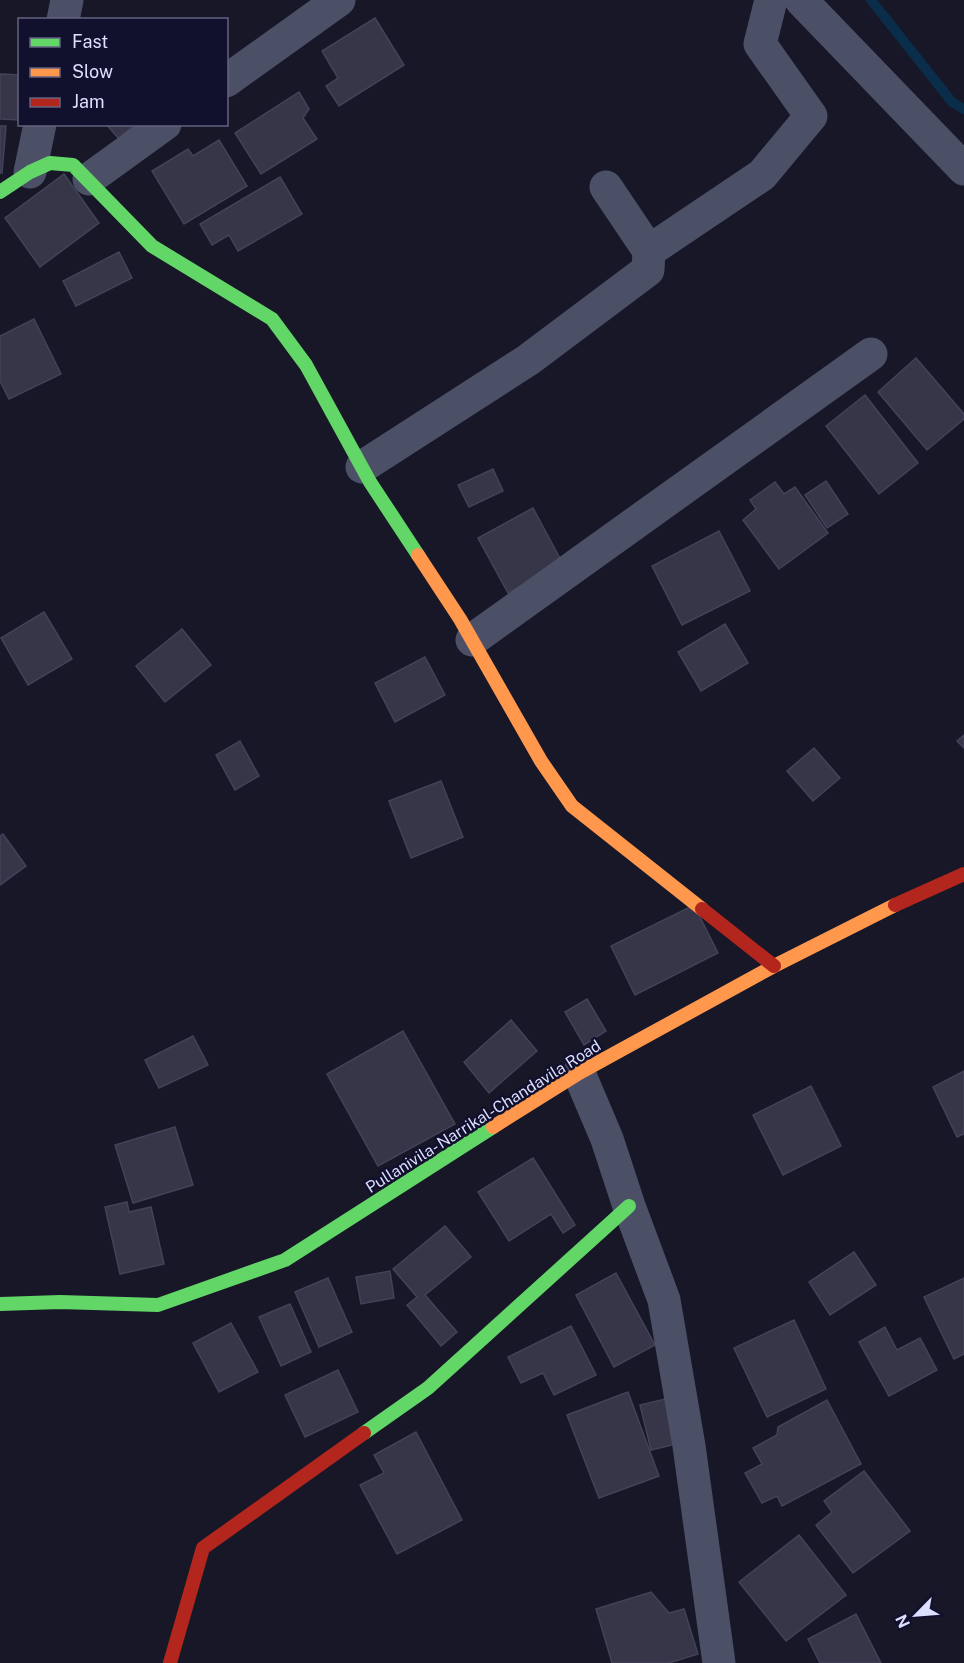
<svg xmlns="http://www.w3.org/2000/svg" width="964" height="1663" viewBox="0 0 964 1663" font-family="'Public Sans',sans-serif">
	<rect width="100%" height="100%" fill="#171727"/>
	<g fill="none" stroke-linecap="round" stroke-linejoin="round">
		<!-- stream -->
		<polyline stroke="#0a2d4a" stroke-width="10" points="871,0 952,102 964,109"/>
	</g>
	<!-- building -->
	<g fill="#363648" stroke="#424259" stroke-width="1.5">
		<polygon points="375,18 404,65 339,106 326,86 338,78 322,51"/>
		<polygon points="0,74 20,75 20,120 0,119"/>
		<polygon points="299,92 309,109 303,118 317,139 261,174 235,133"/>
		<polygon points="106,124 135,124 119,139"/>
		<polygon points="0,126 6,126 2,173 0,173"/>
		<polygon points="219,140 247,186 184,224 152,171 188,149 193,156"/>
		<polygon points="64,174 99,223 40,267 5,218"/>
		<polygon points="280,177 302,214 238,251 229,235 212,245 200,224"/>
		<polygon points="119,252 132,278 76,306 63,281"/>
		<polygon points="34,319 61,374 9,399 0,381 0,336"/>
		<polygon points="916,358 964,414 964,419 927,450 878,392"/>
		<polygon points="865,395 918,463 879,494 826,426"/>
		<polygon points="493,469 503,491 469,507 458,485"/>
		<polygon points="826,481 848,514 827,528 805,495"/>
		<polygon points="775,482 784,494 795,487 828,533 779,569 743,520 756,509 750,500"/>
		<polygon points="533,508 563,564 508,593 478,538"/>
		<polygon points="719,531 750,591 682,625 652,566"/>
		<polygon points="44,612 72,659 28,685 1,638"/>
		<polygon points="725,624 748,663 701,691 678,652"/>
		<polygon points="182,629 211,665 165,702 136,666"/>
		<polygon points="425,657 445,695 395,722 375,683"/>
		<polygon points="964,735 964,748 957,741"/>
		<polygon points="240,741 259,776 235,790 216,755"/>
		<polygon points="814,748 840,778 813,801 787,771"/>
		<polygon points="441,781 463,837 411,858 389,801"/>
		<polygon points="3,834 26,866 0,885 0,836"/>
		<polygon points="694,905 718,953 635,995 611,946"/>
		<polygon points="587,999 606,1031 584,1045 565,1012"/>
		<polygon points="511,1020 537,1051 489,1093 464,1062"/>
		<polygon points="403,1031 455,1124 378,1166 327,1074"/>
		<polygon points="193,1036 208,1065 159,1088 145,1060"/>
		<polygon points="964,1071 964,1134 957,1137 933,1087"/>
		<polygon points="811,1086 841,1146 783,1175 753,1115"/>
		<polygon points="175,1127 193,1185 133,1203 115,1145"/>
		<polygon points="533,1158 575,1225 563,1233 551,1214 509,1241 478,1192"/>
		<polygon points="127,1202 129,1212 151,1207 164,1264 120,1274 105,1207"/>
		<polygon points="445,1226 471,1257 425,1295 457,1332 441,1346 407,1305 417,1297 393,1269"/>
		<polygon points="854,1252 876,1285 830,1315 809,1282"/>
		<polygon points="390,1271 394,1298 361,1304 356,1277"/>
		<polygon points="616,1273 655,1345 614,1367 576,1295"/>
		<polygon points="328,1278 352,1332 319,1347 295,1292"/>
		<polygon points="964,1278 964,1354 954,1359 924,1297"/>
		<polygon points="290,1304 311,1352 281,1366 259,1317"/>
		<polygon points="794,1320 826,1389 767,1417 734,1348"/>
		<polygon points="231,1323 258,1372 219,1392 193,1343"/>
		<polygon points="571,1326 596,1375 554,1395 543,1373 521,1383 508,1357"/>
		<polygon points="885,1327 897,1350 920,1338 937,1370 889,1396 859,1342"/>
		<polygon points="338,1370 358,1412 305,1437 285,1395"/>
		<polygon points="628,1392 659,1476 599,1498 567,1415"/>
		<polygon points="674,1397 684,1442 651,1450 640,1405"/>
		<polygon points="827,1400 861,1464 782,1506 777,1496 762,1503 745,1473 762,1464 753,1448 777,1435 778,1427"/>
		<polygon points="416,1432 462,1520 397,1554 360,1485 384,1473 374,1455"/>
		<polygon points="864,1471 910,1531 853,1573 816,1525 832,1512 824,1501"/>
		<polygon points="799,1535 846,1595 786,1641 739,1582"/>
		<polygon points="651,1592 669,1613 684,1609 698,1654 669,1663 612,1663 596,1609"/>
		<polygon points="856,1614 881,1663 820,1663 808,1639"/>
	</g>
	<g fill="none" stroke-linecap="round" stroke-linejoin="round">
		<!-- street -->
		<g stroke="#4c5067" stroke-width="33">
			<polyline points="801,0 964,169"/>
			<polyline points="63,20 67,0"/>
			<polyline points="226,81 339,0"/>
			<polyline points="30,172 40,124"/>
			<polyline points="89,179 165,124"/>
			<polyline points="649,251 762,175 811,116 760,44 771,0"/>
			<polyline points="362,467 528,360 648,270 649,251 606,187"/>
			<polyline points="472,640 871,354"/>
			<polyline points="579,1073 607,1139 629,1206 664,1300 689,1446 719,1663"/>
		</g>
		<!-- fast -->
		<g stroke="#63d668" stroke-width="14">
			<polyline points="0,192 30,172 50,163 73,165 152,246 272,319 306,365 370,482 418,555"/>
			<polyline points="0,1304 60,1302 158,1305 285,1260 493,1127"/>
			<polyline points="364,1433 428,1388 629,1206"/>
		</g>
		<!-- slow -->
		<g stroke="#ff974d" stroke-width="14">
			<polyline points="418,555 460,619 541,761 572,806 702,909"/>
			<polyline points="493,1127 579,1073 774,966 895,905"/>
		</g>
		<!-- jam -->
		<g stroke="#b3261e" stroke-width="14">
			<polyline points="895,905 964,874"/>
			<polyline points="702,909 774,966"/>
			<polyline points="170,1663 203,1548 364,1433"/>
		</g>
	</g>
	<g text-anchor="middle" stroke-width="5" stroke-linejoin="round" paint-order="stroke">
		<!-- street labels -->
		<g font-size="16" fill="#dddfff" stroke="#11112d">
			<text transform="translate(483 1116) rotate(-32)" y="6">Pullanivila- Narrikal-Chandavila Road</text>
		</g>
	</g>
	<!-- legend -->
	<rect x="18" y="18" width="210" height="108" fill="#11112d" stroke="#636381" stroke-width="1.5"/>
	<rect x="30" y="38" width="30" height="9" fill="#63d668" stroke="#636381" stroke-width="1.5"/>
	<text x="72" y="48" font-size="18" fill="#dddfff">Fast</text>
	<rect x="30" y="68" width="30" height="9" fill="#ff974d" stroke="#636381" stroke-width="1.5"/>
	<text x="72" y="78" font-size="18" fill="#dddfff">Slow</text>
	<rect x="30" y="98" width="30" height="9" fill="#b3261e" stroke="#636381" stroke-width="1.5"/>
	<text x="72" y="108" font-size="18" fill="#dddfff">Jam</text>
	<!-- north arrow -->
	<g transform="translate(916 1615) rotate(245)" stroke="#11112d" stroke-width="4.5" paint-order="stroke">
	<path d="M0-4.5L10 22L0 15L-10 22Z" fill="#dddfff"/>
	<text y="-9" font-size="16" font-weight="bold" text-anchor="middle" fill="#dddfff">N</text>
	</g>
</svg>
